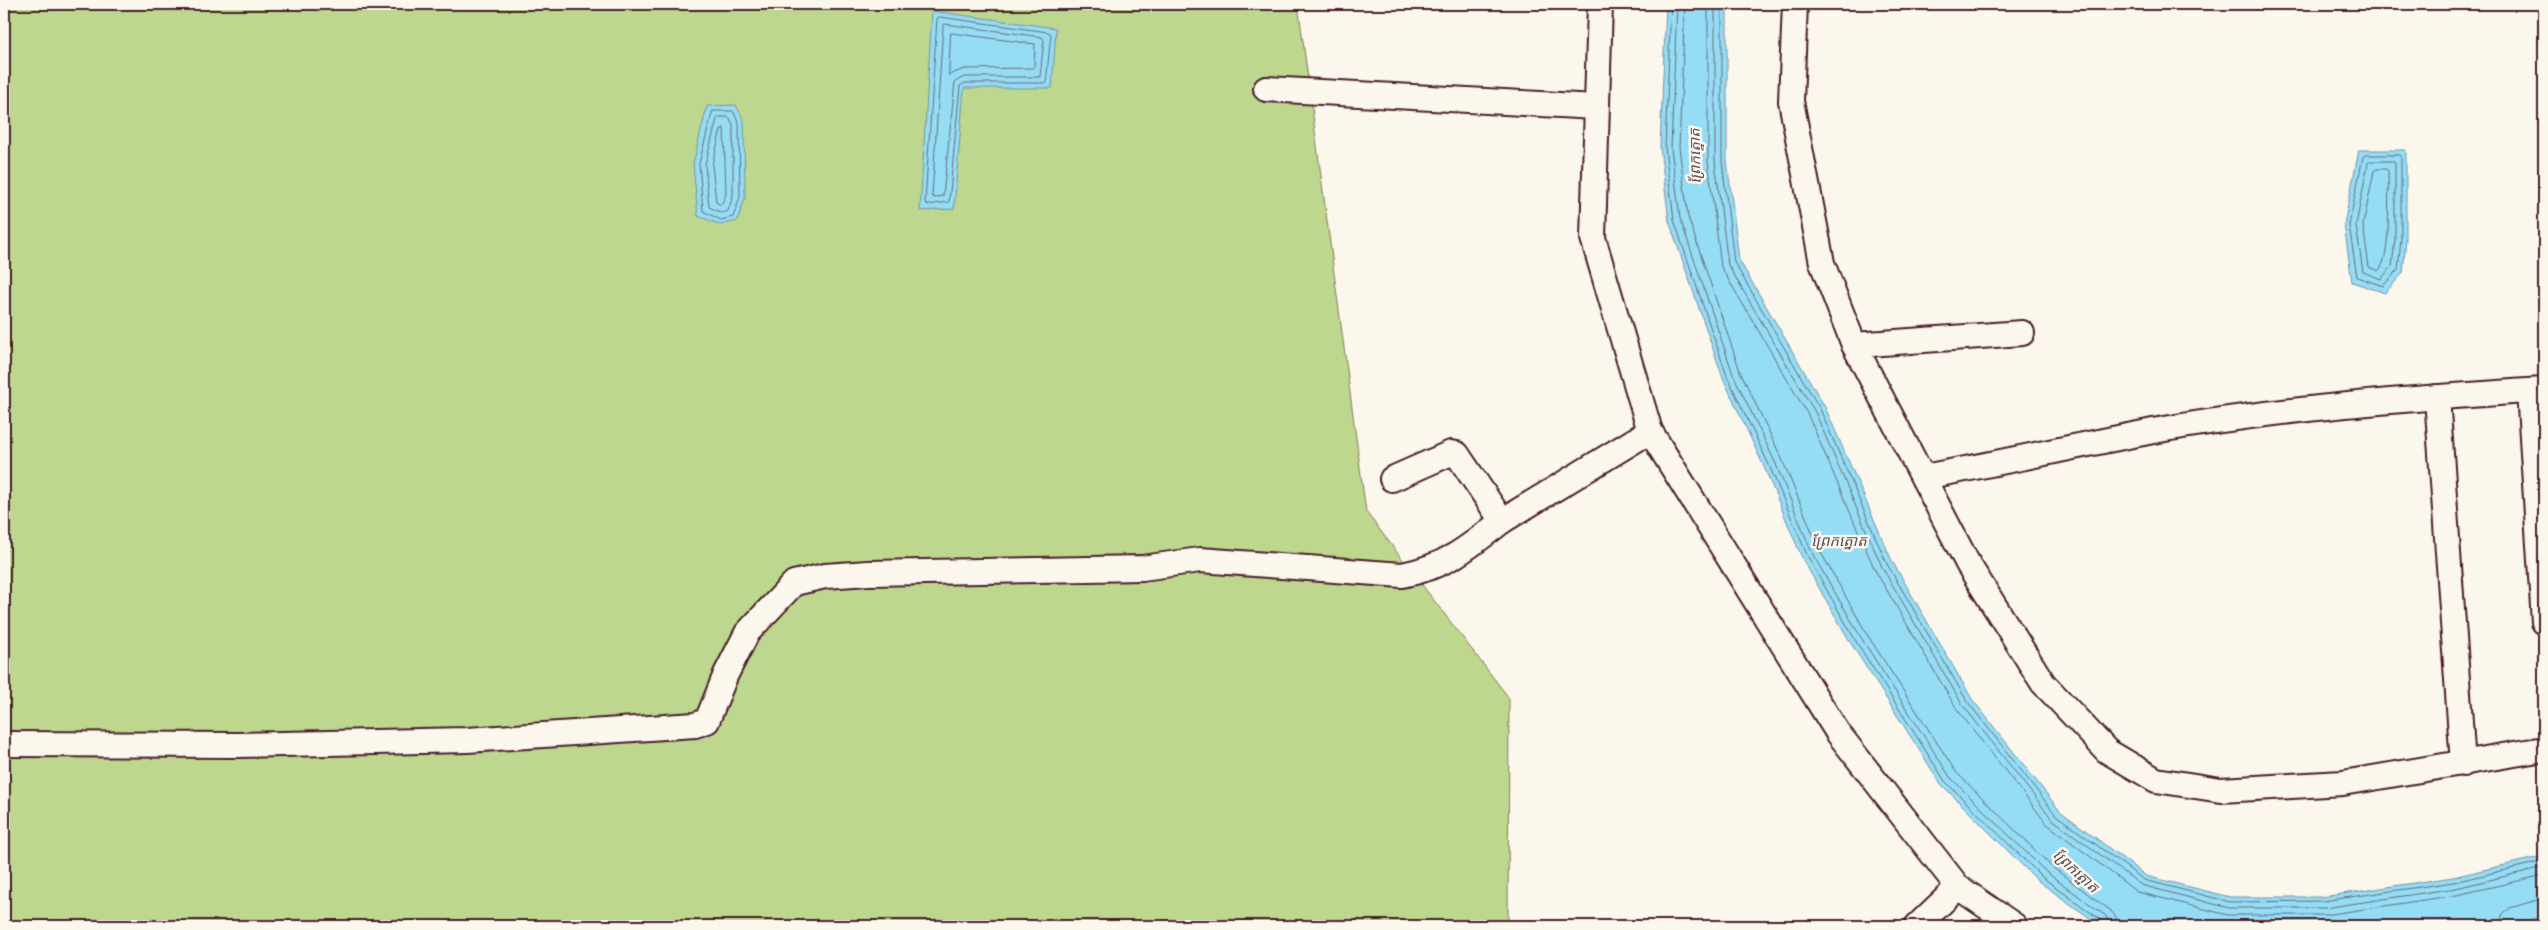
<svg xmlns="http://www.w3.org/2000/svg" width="2548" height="930" viewBox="0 0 2548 930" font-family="'Shantell Sans','Noto Sans Khmer',sans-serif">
	<rect width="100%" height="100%" fill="#fbf7ec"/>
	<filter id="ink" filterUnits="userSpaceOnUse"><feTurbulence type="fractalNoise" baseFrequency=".02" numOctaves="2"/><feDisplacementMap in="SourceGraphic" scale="10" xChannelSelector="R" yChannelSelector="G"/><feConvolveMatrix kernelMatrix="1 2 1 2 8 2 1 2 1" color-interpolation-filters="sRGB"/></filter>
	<g filter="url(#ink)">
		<!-- green -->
		<polygon fill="#bdd78e" stroke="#847b5c" points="4,4 1298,4 1366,512 1509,698 1508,926 4,926"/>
		<!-- water -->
		<g fill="#94ddf5" stroke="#7691a4">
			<polygon points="1666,4 1727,4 1727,160 1739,260 1825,407 1892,561 1972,699 2060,811 2146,876 2230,897 2322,897 2453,877 2544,856 2544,916 2507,926 2101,926 2038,881 1941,784 1852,645 1803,560 1764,467 1723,378 1669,221 1660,148"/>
			<polygon points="932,11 1056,28 1052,88 964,88 954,209 920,211"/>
			<polygon points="736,105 744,121 745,198 737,221 721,225 698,216 693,164 707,106"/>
			<polygon points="2359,150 2406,150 2406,239 2403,273 2385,293 2352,282 2344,224"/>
		</g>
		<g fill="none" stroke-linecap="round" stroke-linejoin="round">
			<!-- shore -->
			<g stroke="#686b7c" stroke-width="1">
				<polyline points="1671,4 1665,148 1674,220 1727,376 1769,465 1808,557 1857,643 1945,781 2042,877 2101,920 2103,926"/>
				<polyline points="1677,4 1671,148 1680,218 1733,374 1775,462 1813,555 1862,639 1950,777 2046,872 2106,916 2110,926"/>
				<polyline points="1685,4 1679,147 1688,217 1740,371 1782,459 1820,551 1868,636 1956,772 2051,866 2111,911 2116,917 2117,926"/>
				<polyline points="1708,4 1708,161 1721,267 1808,415 1875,570 1956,708 2047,824 2137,892 2228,915 2325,915 2457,895 2544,875"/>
				<polyline points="1715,4 1715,161 1728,265 1815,412 1882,567 1962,704 2052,819 2141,885 2229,908 2324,908 2456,888 2544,867"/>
				<polyline points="1722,4 1722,161 1734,262 1820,409 1887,564 1967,701 2056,815 2144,880 2230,902 2323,901 2454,882 2544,861"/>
				<polygon points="940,17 1048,32 1051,34 1046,83 965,83 960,86 949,202 928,205 925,202 937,19"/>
				<polygon points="945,24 1042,37 1044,40 1040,77 964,77 955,82 943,196 934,198 932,196 943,26"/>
				<polygon points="951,33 1035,44 1034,68 964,69 949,75"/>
				<polygon points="713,111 733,111 739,123 740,197 733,217 721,220 703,211 699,164"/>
				<polygon points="718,117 729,117 733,124 733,196 728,211 722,213 709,207 705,165"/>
				<polygon points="724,128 726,194 721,205 716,202 712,165 721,130"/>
				<polygon points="2366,155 2399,155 2401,157 2401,239 2398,270 2383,286 2357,277 2349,225 2363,157"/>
				<polygon points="2371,161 2393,161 2395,163 2395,238 2392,267 2381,279 2363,272 2356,225 2368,163"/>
				<path d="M2377 169H2386L2388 171C2388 191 2392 260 2378 271L2369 267 2363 225 2374 171Z"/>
				<polyline points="2500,926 2502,916 2510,908 2544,898"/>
			</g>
			<!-- street casing -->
			<g stroke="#4a1f2b" stroke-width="28">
				<g id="street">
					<polyline points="1600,4 1593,238 1650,431 1838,733 1958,887 2015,926"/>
					<polyline points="1795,4 1791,101 1822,263 1854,345 1968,564 2043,683 2107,751 2156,780 2221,790 2343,783 2544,749"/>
					<polyline points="1266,89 1596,107"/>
					<polyline points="1854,345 2022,333"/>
					<polyline points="2529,391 2544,622"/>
					<polyline points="2437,397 2463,764"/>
					<path d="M1923 477C2000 463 2076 446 2153 431 2282 408 2414 398 2544 390"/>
					<polyline points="1392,479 1451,453 1457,454 1502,521 1650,431"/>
					<path d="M4 744 238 745 467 740 695 725 707 721 726 674 747 633 794 583 825 576 868 573 1142 568 1200 560 1402 575C1445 567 1468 548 1502 521"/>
					<polyline points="1917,926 1958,887"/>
				</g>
			</g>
			<!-- street -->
			<use href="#street" stroke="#fbf7ec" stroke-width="24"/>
		</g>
	</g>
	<g text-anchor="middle" stroke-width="5" stroke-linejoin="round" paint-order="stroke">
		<!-- water labels -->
		<g font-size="15" font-style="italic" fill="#5c4e5e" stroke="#fbf7ec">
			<text transform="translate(1695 156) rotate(-91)" y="5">ព្រែកត្នោត</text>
			<text x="1839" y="546">ព្រែកត្នោត</text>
			<text transform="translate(2076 871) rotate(43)" y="5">ព្រែកត្នោត</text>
		</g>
	</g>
	<!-- margin -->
	<rect width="2548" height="930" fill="none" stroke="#fbf7ec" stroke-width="20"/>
	<rect x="10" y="10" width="2528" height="910" fill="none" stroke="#4a1f2b" stroke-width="2" filter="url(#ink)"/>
</svg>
